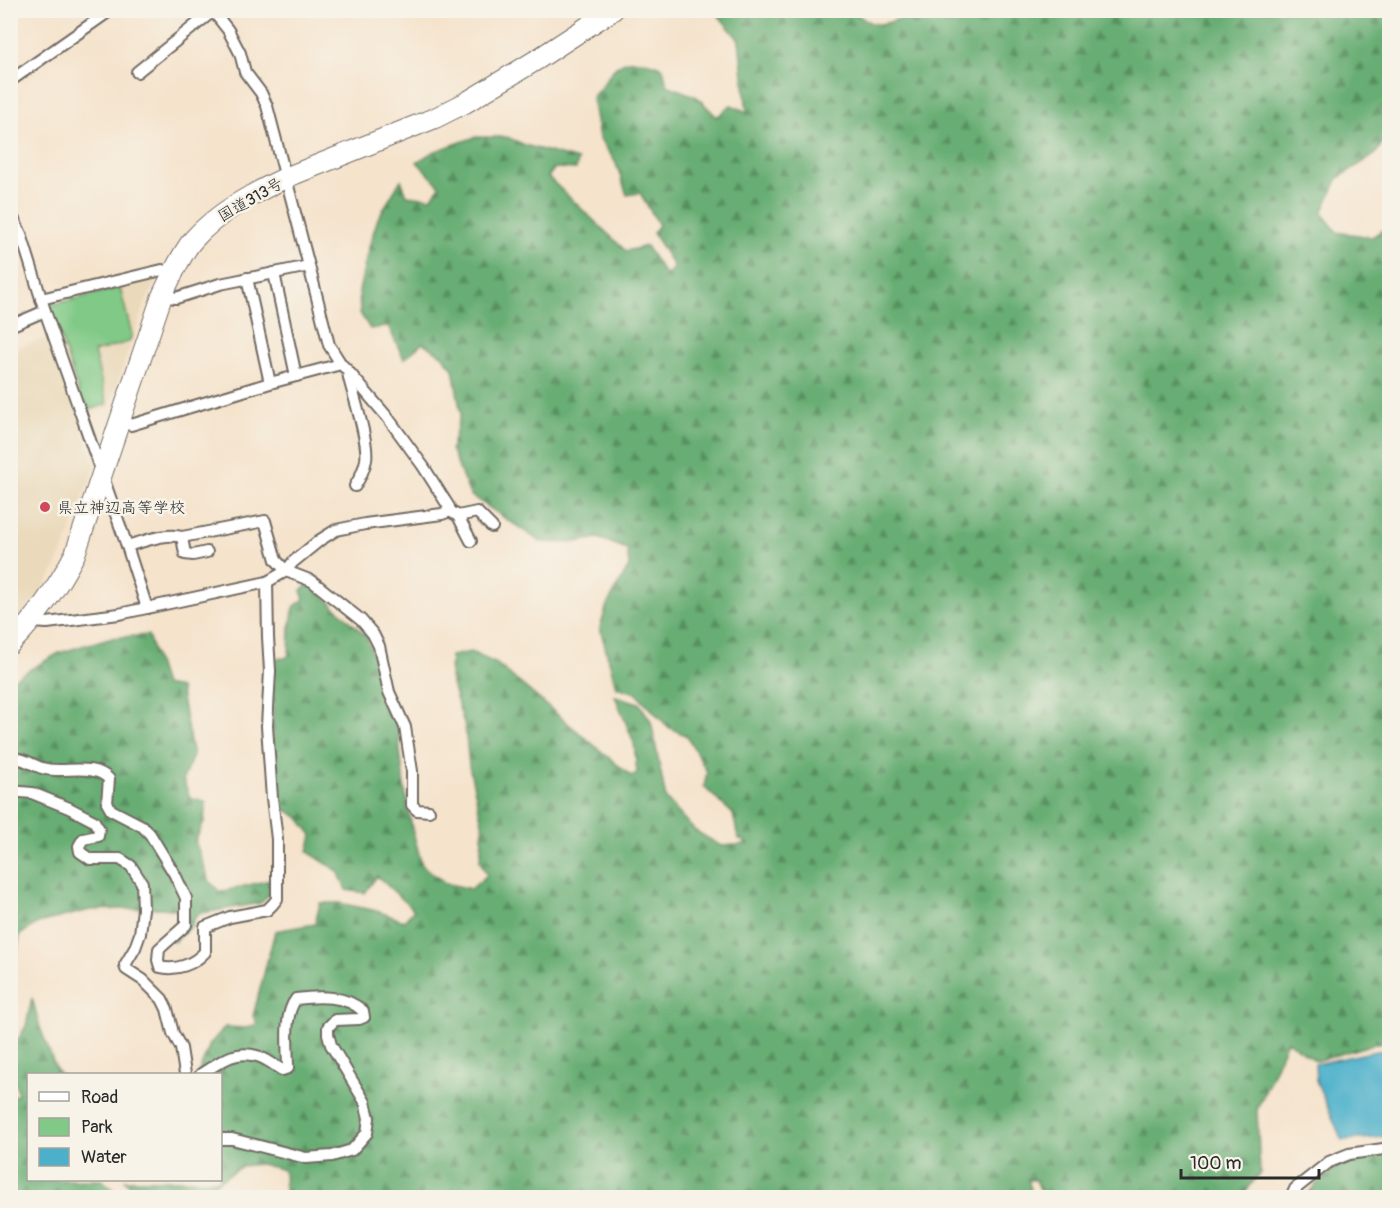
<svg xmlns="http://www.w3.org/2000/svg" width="1400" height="1208" viewBox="0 0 1400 1208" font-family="Pangolin,'Klee One',sans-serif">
	<defs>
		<pattern id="forest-firs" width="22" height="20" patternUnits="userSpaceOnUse" patternTransform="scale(1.5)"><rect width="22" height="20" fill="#68ad73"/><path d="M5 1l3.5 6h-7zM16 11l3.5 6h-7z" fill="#568d5f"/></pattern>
	</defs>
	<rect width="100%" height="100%" fill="#f7f3e8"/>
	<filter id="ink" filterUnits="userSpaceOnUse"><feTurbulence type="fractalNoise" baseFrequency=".0167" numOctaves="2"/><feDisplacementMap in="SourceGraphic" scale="12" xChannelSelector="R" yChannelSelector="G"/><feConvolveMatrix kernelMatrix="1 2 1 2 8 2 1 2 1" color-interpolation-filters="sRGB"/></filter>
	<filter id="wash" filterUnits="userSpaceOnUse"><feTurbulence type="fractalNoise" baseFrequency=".008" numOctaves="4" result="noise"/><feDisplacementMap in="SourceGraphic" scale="24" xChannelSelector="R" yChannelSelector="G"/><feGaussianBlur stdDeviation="1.35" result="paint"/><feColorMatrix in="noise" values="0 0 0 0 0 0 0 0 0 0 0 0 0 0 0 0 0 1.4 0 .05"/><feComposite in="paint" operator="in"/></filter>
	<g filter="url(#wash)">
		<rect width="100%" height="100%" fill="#f5e3cc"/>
		<!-- built -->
		<g fill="#ead9ba">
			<polygon points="156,276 157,280 144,306 109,408 85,414 47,305"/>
			<polygon points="50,337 95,465 64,549 54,570 39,595 11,627 10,350"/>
		</g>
		<!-- green -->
		<polygon fill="#80c986" stroke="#567a58" stroke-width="1.5" points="120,288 132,335 129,342 94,352 107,404 85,411 50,305"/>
		<!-- forest -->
		<g fill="url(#forest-firs)" stroke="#4a6c4f" stroke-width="1.5">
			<path d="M904 10 1389 11V103L1381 107 1389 128V131L1376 154 1338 178 1322 213 1337 232 1372 237 1389 226V1041L1374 1044 1316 1061 1287 1041 1257 1110 1260 1173 1241 1197H1043L1036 1180H1029L1031 1197 285 1198 284 1170 260 1164 242 1166 207 1188 182 1197 140 1198 125 1180H220V1074H198L210 1044 225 1027 246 1028 257 1024 253 1016 275 931 315 924 320 903H340L377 911 404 921 414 910 377 876 365 893 346 890 338 871 308 852 312 835 298 817 279 806 273 781 272 735 274 659 285 658 289 655 290 627 294 607 304 599 301 591 308 584 314 587 367 637 398 731 404 785 412 828 422 865 445 883 471 889 487 875 480 861 483 827 469 766 465 727 450 678 451 656 471 652 497 664 631 776 637 773 634 743 615 696 639 703 651 721 666 799 694 830 721 846 748 844 738 838 733 814 704 787 707 772 687 736 668 727 636 693 616 687 600 628 607 605 629 566 627 549 598 538 570 543 541 542 470 495 451 449 461 414 453 369 442 355 423 343 404 359 388 326 370 329 360 313 359 291 368 250 378 218 401 180 407 195 431 198 440 186 417 162 433 152 475 137H507L525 145 578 160 576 169 555 168 548 177 626 251 646 246 666 276 674 267 653 233 659 225 640 193 627 195 615 161 599 138 592 97C601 89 603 84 610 74 624 54 645 60 663 68L667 85 697 97 717 117 731 105 747 112 739 40 719 16 723 11H855C869 28 882 26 901 18Z"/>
			<polygon points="148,635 164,685 180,688 193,756 183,779 190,798 206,802 204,822 195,841 210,882 220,892 270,880 270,894 261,903 197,914 191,927 174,942 179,910 161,908 90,910 38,923 20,935 11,986 11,682 15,678 59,653 109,638"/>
			<polygon points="32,998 40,1027 56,1069 60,1074 28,1074 28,1180 102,1180 122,1197 11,1197 11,1096 18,1095 11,1063 11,1051 26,1026"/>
			<polygon points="1389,1150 1389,1197 1304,1198 1318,1182 1347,1159"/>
		</g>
		<!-- water -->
		<polygon fill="#4cb0cb" stroke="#3c6e7b" stroke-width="1.5" points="1389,1050 1389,1135 1376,1138 1342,1140 1316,1081 1315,1064 1376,1051"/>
	</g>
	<g filter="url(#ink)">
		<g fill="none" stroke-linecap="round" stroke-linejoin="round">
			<!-- street casing -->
			<g stroke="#726b63" stroke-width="14">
				<g id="street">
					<path d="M137 72 213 11 228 30 240 53 245 72 261 93 267 106 309 266 329 345 341 364 348 371 349 378C354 398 369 442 366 460 364 470 360 478 355 486"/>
					<polyline points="10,81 111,10"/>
					<polyline points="10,212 21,234 45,311 127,546 147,608"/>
					<polyline points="274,273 296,376"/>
					<polyline points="247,278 270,383"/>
					<polyline points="162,296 176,298 220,284 309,266"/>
					<polyline points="41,299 162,270 173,274"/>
					<polyline points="10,326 45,311"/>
					<polyline points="348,371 388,418 423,466 449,507 450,511 458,516 471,541"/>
					<polyline points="119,422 131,425 270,383 341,364"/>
					<polyline points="458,516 477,512 492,527"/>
					<polyline points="182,537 265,521 276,560 286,571 312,581 361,620 373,634 379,646 389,692 405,727 412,771 412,805 417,810 429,811"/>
					<path d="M127 546C142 542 167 532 182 537L185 554 193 555 207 552"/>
					<polyline points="32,622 47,623 119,614 267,582 286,571 293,562 320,540 336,530 365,524 442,514 450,511"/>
					<path d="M10 759C23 756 34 767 46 769 66 773 94 763 109 779L107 803 111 810 142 826 150 834 175 875 186 898V925L159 949 158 960 160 967C177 971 194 964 205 952V927L230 917 267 910 273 904 277 899V839L272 798 267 726 270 671 268 637 267 582"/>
					<polyline points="10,791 32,793 69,808 94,821 99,829 98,836 83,839 79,846 80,852 90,859 120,859 131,866 142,883 143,909 140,934 135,948 125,965 126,969 143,980 162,999 167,1009 173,1033 181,1048 185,1074"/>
					<path d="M201 1074C219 1063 234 1049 257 1056 265 1058 274 1065 282 1070L288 1068C288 1048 283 1016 296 999 319 996 346 995 363 1011L364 1017 359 1019 335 1020 328 1027V1034L331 1045 365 1102 369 1118 367 1133 352 1150 332 1156 306 1158 232 1139H220"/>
					<polyline points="1291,1198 1295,1189 1329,1162 1349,1154 1390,1148"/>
				</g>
			</g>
			<!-- highway casing -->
			<g stroke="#726b63" stroke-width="22">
				<path id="highway" d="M10 644C37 617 57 588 75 554L162 296C170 279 181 254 193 240 218 212 252 194 285 178L435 118 465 103 538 59 613 10"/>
			</g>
			<!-- street -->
			<use href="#street" stroke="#fff" stroke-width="10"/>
			<!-- highway -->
			<use href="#highway" stroke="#fff" stroke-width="20"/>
		</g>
	</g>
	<!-- markers -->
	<circle fill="#d1495b" stroke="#f7f3e8" stroke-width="2" cx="45" cy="507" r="6"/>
	<g text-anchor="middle" stroke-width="5" stroke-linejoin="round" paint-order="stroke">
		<!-- street labels -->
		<g font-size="16" fill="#2b2b2b" stroke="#f7f3e8">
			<text transform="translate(250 199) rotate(-30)" y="6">国道313号</text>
		</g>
		<!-- poi labels -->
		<g font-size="16" fill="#2b2b2b" stroke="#f7f3e8" text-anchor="start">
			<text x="57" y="513">県立神辺高等学校</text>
		</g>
	</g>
	<!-- margin -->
	<rect width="1400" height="1208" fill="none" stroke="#f7f3e8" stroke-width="36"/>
	<!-- legend -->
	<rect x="27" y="1073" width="195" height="108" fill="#f7f3e8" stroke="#a5a39c" stroke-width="1.5"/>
	<rect x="39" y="1092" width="30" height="9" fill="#ffffff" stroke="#a5a39c" stroke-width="1.5"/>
	<text x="81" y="1103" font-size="18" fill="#2b2b2b">Road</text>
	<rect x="39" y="1118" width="30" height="18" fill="#80c986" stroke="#a5a39c" stroke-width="1.5"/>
	<text x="81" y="1133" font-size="18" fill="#2b2b2b">Park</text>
	<rect x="39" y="1148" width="30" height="18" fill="#4cb0cb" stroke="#a5a39c" stroke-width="1.5"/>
	<text x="81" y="1163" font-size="18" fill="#2b2b2b">Water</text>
	<!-- scale -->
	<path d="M1181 1169v9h138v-9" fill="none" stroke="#2b2b2b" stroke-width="3"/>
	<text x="1190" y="1169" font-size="18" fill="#2b2b2b" stroke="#f7f3e8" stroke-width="4.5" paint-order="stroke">100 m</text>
</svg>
